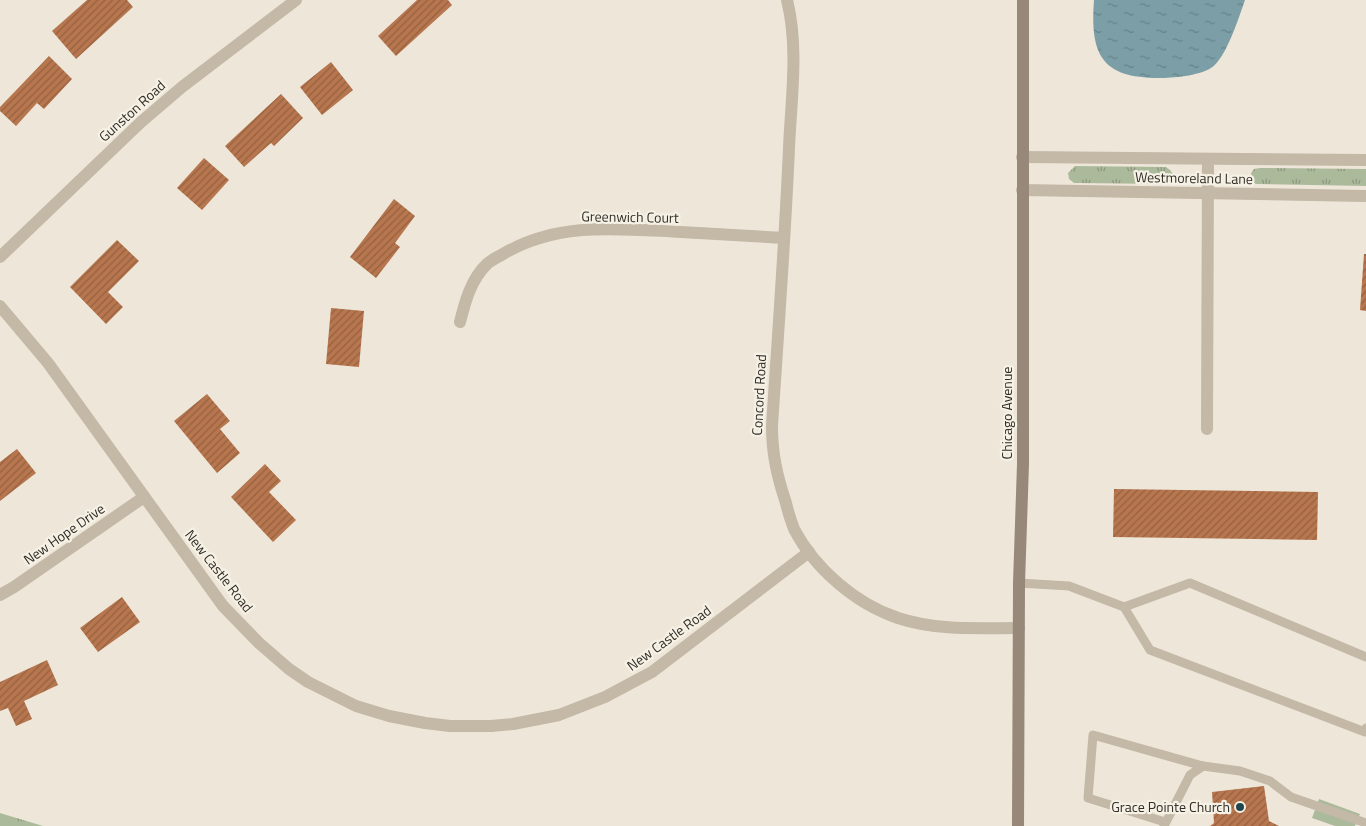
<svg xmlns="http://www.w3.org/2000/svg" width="1366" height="826" viewBox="0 0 1366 826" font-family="'Titillium Web',sans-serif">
	<defs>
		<pattern id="grass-tufts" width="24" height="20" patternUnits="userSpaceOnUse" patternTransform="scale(1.25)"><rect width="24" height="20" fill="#acba9c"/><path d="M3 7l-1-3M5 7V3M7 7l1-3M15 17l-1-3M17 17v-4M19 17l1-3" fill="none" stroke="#8d977f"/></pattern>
		<pattern id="water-ripples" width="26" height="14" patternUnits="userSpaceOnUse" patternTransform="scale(1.25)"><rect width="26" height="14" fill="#7c9fa7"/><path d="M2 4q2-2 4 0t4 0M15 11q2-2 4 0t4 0" fill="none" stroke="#668288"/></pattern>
		<pattern id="building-hatch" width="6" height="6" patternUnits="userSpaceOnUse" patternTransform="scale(1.25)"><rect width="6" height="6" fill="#b7764e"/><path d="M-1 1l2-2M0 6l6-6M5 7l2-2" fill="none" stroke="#956141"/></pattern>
	</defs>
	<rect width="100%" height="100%" fill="#eee7d9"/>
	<!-- grass -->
	<g fill="url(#grass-tufts)">
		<polygon points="1075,166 1166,167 1170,170 1173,174 1167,184 1074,183 1069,179 1068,173"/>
		<polygon points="1260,168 1366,169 1366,186 1256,184 1253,182 1251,173 1254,169"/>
		<polygon points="0,813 43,826 0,826"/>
	</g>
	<!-- pitch -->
	<polygon fill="#acba9c" points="1319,799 1360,814 1355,826 1335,826 1312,818"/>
	<!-- water -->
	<path fill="url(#water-ripples)" d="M1094 0H1245C1239 17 1226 59 1211 68 1198 76 1173 78 1159 78 1101 78 1090 54 1094 0Z"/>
	<!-- building -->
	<g fill="url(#building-hatch)">
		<polygon points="87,0 127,0 133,7 76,59 52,31"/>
		<polygon points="417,0 448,0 452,5 396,56 378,36"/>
		<polygon points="49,56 72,79 44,109 37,103 16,126 0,111 0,107"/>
		<polygon points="331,62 353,90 322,115 300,87"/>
		<polygon points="281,94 303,118 274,146 271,143 244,167 225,146"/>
		<polygon points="204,158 229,180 202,210 177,188"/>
		<polygon points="394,199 415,216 395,243 400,247 376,278 350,257"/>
		<polygon points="117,240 139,261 108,292 123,307 106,324 70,287"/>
		<polygon points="1364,254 1366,254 1366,311 1360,310"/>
		<polygon points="331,308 364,311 359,367 326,364"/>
		<polygon points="207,394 230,421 220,429 240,453 217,473 174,421"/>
		<polygon points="17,449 36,473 0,501 0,462"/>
		<polygon points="265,464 281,481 269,492 296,520 273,542 231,497"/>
		<polygon points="1114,489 1318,492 1317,540 1113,537"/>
		<polygon points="122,597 140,622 98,652 80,628"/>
		<polygon points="47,660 58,685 24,701 32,719 16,726 8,708 0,711 0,682"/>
		<polygon points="1264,786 1269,821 1279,826 1210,826 1214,823 1212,792"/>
	</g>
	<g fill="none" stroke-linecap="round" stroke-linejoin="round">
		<!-- service -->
		<g stroke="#c4b8a7" stroke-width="9">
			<polyline points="1019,583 1069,586 1124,607 1150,650 1365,732 1366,728"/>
			<polyline points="1124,607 1190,583 1366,657"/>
			<polyline points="1165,822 1088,798 1093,735 1203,766"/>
			<polyline points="1164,826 1190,775 1203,766 1240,771 1270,781 1291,797 1366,823"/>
		</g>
		<!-- minor -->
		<g stroke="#c4b8a7" stroke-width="12">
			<path d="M787 0C799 48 791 99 789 148 785 241 778 333 772 426 772 454 777 476 786 503 788 512 791 521 794 529 815 569 856 604 898 618 937 631 979 628 1019 628"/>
			<polyline points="1022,157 1366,160"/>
			<polyline points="1022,190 1366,196"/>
			<polyline points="0,257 141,122 182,87 296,0"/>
			<polyline points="0,306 48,363 223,606 259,643 289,669 308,682 356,706 389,716 425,723 450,726 491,726 513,724 559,715 605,697 652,672 809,552"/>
			<path d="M460 322C465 302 471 279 487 264 491 260 498 257 503 254 559 221 619 229 681 232 715 234 749 236 784 238"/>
			<polyline points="1207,429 1208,160"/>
			<polyline points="0,595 14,587 144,497"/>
		</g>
		<!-- secondary -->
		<polyline stroke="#978879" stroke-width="12" points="1018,826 1019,583 1023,464 1023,0"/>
	</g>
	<!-- markers -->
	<circle fill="#21444d" stroke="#f6f1e5" stroke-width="2" cx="1240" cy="807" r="5"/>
	<g text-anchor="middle" stroke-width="4.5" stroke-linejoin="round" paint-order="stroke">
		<!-- street labels -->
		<g font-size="14" fill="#312c27" stroke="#f6f1e5">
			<text transform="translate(132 111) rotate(-42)" y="5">Gunston Road</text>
			<text transform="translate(1194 178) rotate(1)" y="5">Westmoreland Lane</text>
			<text transform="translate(630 217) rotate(1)" y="5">Greenwich Court</text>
			<text transform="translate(759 395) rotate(-87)" y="5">Concord Road</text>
			<text transform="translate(1007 413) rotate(-90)" y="5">Chicago Avenue</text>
			<text transform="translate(64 534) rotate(-35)" y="5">New Hope Drive</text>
			<text transform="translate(219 571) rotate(52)" y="5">New Castle Road</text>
			<text transform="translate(669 638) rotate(-36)" y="5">New Castle Road</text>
		</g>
		<!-- poi labels -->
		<g font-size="14" fill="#312c27" stroke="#f6f1e5" text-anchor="end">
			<text x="1230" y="812">Grace Pointe Church</text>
		</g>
	</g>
</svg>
